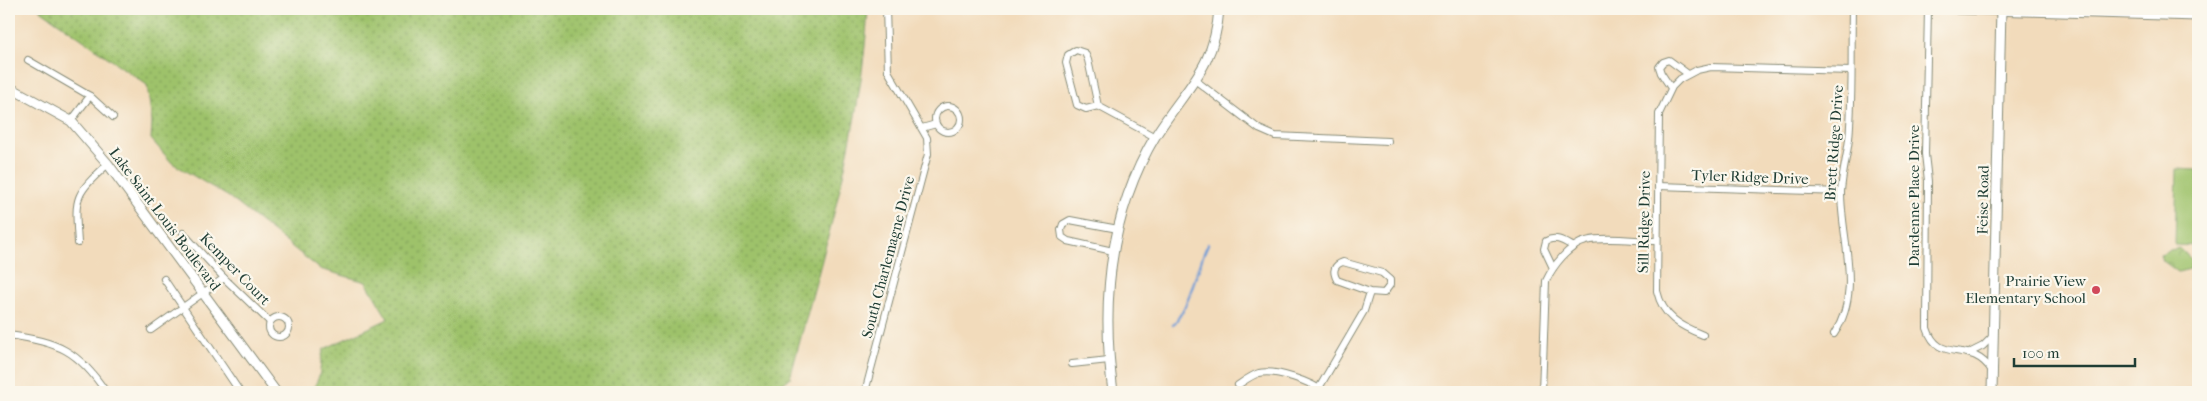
<svg xmlns="http://www.w3.org/2000/svg" width="2207" height="401" viewBox="0 0 2207 401" font-family="'IM FELL French Canon',serif">
	<defs>
		<pattern id="grass-dots" width="8" height="8" patternUnits="userSpaceOnUse" patternTransform="scale(1.25)"><rect width="8" height="8" fill="#9ec26b"/><path d="M2 2h.1M6 6h.1" fill="none" stroke="#809f59" stroke-width="1.8" stroke-linecap="round"/></pattern>
		<pattern id="park-crowns" width="20" height="18" patternUnits="userSpaceOnUse" patternTransform="scale(1.25)"><rect width="20" height="18" fill="#9ec26b"/><path d="M2 6a3 3 0 1 1 6 0M12 15a3 3 0 1 1 6 0" fill="none" stroke="#809f59"/></pattern>
	</defs>
	<rect width="100%" height="100%" fill="#fbf7ec"/>
	<filter id="ink" filterUnits="userSpaceOnUse"><feTurbulence type="fractalNoise" baseFrequency=".02" numOctaves="2"/><feDisplacementMap in="SourceGraphic" scale="10" xChannelSelector="R" yChannelSelector="G"/><feConvolveMatrix kernelMatrix="1 2 1 2 8 2 1 2 1" color-interpolation-filters="sRGB"/></filter>
	<filter id="wash" filterUnits="userSpaceOnUse"><feTurbulence type="fractalNoise" baseFrequency=".0096" numOctaves="4" result="noise"/><feDisplacementMap in="SourceGraphic" scale="20" xChannelSelector="R" yChannelSelector="G"/><feGaussianBlur stdDeviation="1.12" result="paint"/><feColorMatrix in="noise" values="0 0 0 0 0 0 0 0 0 0 0 0 0 0 0 0 0 1.4 0 .05"/><feComposite in="paint" operator="in"/></filter>
	<g filter="url(#wash)">
		<rect width="100%" height="100%" fill="#f2dbbb"/>
		<!-- grass -->
		<path fill="url(#grass-dots)" stroke="#5e8050" d="M39 9H868C861 135 822 257 790 378L772 392H310C325 373 317 368 324 349L388 319 366 282 320 269 229 197 172 163 151 139 152 122 147 85Z"/>
		<!-- park -->
		<polygon fill="url(#park-crowns)" stroke="#5e8050" points="2180,248 2192,260 2198,259 2198,267 2178,272 2163,261 2161,255 2170,250"/>
		<!-- pitch -->
		<polygon fill="#9ec26b" stroke="#5e8050" points="2177,169 2198,170 2198,246 2175,245"/>
		<g fill="none" stroke-linecap="round" stroke-linejoin="round">
			<!-- stream -->
			<path stroke="#6d9cd6" stroke-width="2.5" d="M1173 325C1192 303 1195 270 1208 244"/>
		</g>
	</g>
	<g filter="url(#ink)">
		<g fill="none" stroke-linecap="round" stroke-linejoin="round">
			<!-- street casing -->
			<g stroke="#888c78" stroke-width="8">
				<g id="street">
					<path d="M1928 9 1925 154 1928 181 1927 328C1939 366 1970 337 1992 371"/>
					<polyline points="28,60 90,96 113,117"/>
					<polyline points="1195,80 1259,129 1275,136 1388,141"/>
					<polyline points="1671,88 1661,73 1659,67 1663,62 1669,60 1688,74"/>
					<circle cx="948" cy="119" r="13"/>
					<polyline points="1098,106 1086,109 1077,105 1066,63 1068,55 1076,50 1085,53 1088,60 1098,106 1155,137"/>
					<polyline points="71,121 90,96"/>
					<polyline points="922,128 936,124"/>
					<polyline points="1658,186 1841,192"/>
					<polyline points="183,233 224,278 270,322"/>
					<path d="M78 243C75 197 73 196 108 164"/>
					<polyline points="1113,251 1068,241 1062,237 1061,230 1063,224 1070,220 1118,229"/>
					<path d="M1553 268 1544 249 1546 241C1556 235 1565 242 1574 247"/>
					<polyline points="164,279 240,392"/>
					<circle cx="279" cy="327" r="10"/>
					<polyline points="151,330 224,278"/>
					<path d="M1834 334C1863 291 1841 240 1841 192 1842 174 1847 157 1849 139 1853 96 1851 52 1852 9"/>
					<path d="M9 335C58 342 78 350 106 392"/>
					<path d="M1703 335C1680 326 1663 317 1657 291L1659 114 1672 87 1680 79 1697 70 1711 67 1851 71"/>
					<polyline points="1971,352 1983,346 1993,336"/>
					<polyline points="1072,364 1109,360"/>
					<path d="M1238 385C1244 381 1252 375 1259 373 1276 369 1311 382 1324 392"/>
					<path d="M1319 388 1364 311 1370 292 1384 293 1390 285V280L1382 273 1343 262C1334 265 1332 271 1337 280L1370 292"/>
					<polyline points="865,392 928,154 927,138 888,71 886,9"/>
					<path d="M1542 392 1546 281C1553 266 1569 245 1586 241 1605 236 1637 241 1657 241"/>
				</g>
			</g>
			<!-- secondary casing -->
			<g stroke="#888c78" stroke-width="11">
				<g id="secondary">
					<polyline points="1957,9 2198,16"/>
					<polyline points="9,87 71,121 108,164 276,392"/>
					<path d="M1113 392C1101 304 1109 213 1156 135 1185 88 1215 69 1219 9"/>
					<polyline points="1992,392 2001,9"/>
				</g>
			</g>
			<!-- street -->
			<use href="#street" stroke="#fff" stroke-width="6"/>
			<!-- secondary -->
			<use href="#secondary" stroke="#fff" stroke-width="9"/>
		</g>
	</g>
	<!-- markers -->
	<circle fill="#d1495b" stroke="#fbf7ec" stroke-width="2" cx="2096" cy="290" r="5"/>
	<g text-anchor="middle" stroke-width="4.5" stroke-linejoin="round" paint-order="stroke">
		<!-- street labels -->
		<g font-size="15" fill="#1f3d34" stroke="#fbf7ec">
			<text transform="translate(1834 143) rotate(-86)" y="5">Brett Ridge Drive</text>
			<text transform="translate(1750 177) rotate(2)" y="5">Tyler Ridge Drive</text>
			<text transform="translate(1914 196) rotate(-90)" y="5">Dardenne Place Drive</text>
			<text transform="translate(1983 200) rotate(-89)" y="5">Feise Road</text>
			<text transform="translate(165 219) rotate(53)" y="5">Lake Saint Louis Boulevard</text>
			<text transform="translate(1644 222) rotate(-89)" y="5">Sill Ridge Drive</text>
			<text transform="translate(888 257) rotate(-75)" y="5">South Charlemagne Drive</text>
			<text transform="translate(235 269) rotate(46)" y="5">Kemper Court</text>
		</g>
		<!-- poi labels -->
		<g font-size="15" fill="#1f3d34" stroke="#fbf7ec" text-anchor="end">
			<text x="2086" y="286">Prairie View<tspan x="2086" dy="17">Elementary School</tspan></text>
		</g>
	</g>
	<!-- margin -->
	<rect width="2207" height="401" fill="none" stroke="#fbf7ec" stroke-width="30"/>
	<!-- scale -->
	<path d="M2014 358v8h121v-8" fill="none" stroke="#1f3d34" stroke-width="2.5"/>
	<text x="2022" y="358" font-size="15" fill="#1f3d34" stroke="#fbf7ec" stroke-width="4" paint-order="stroke">100 m</text>
</svg>
